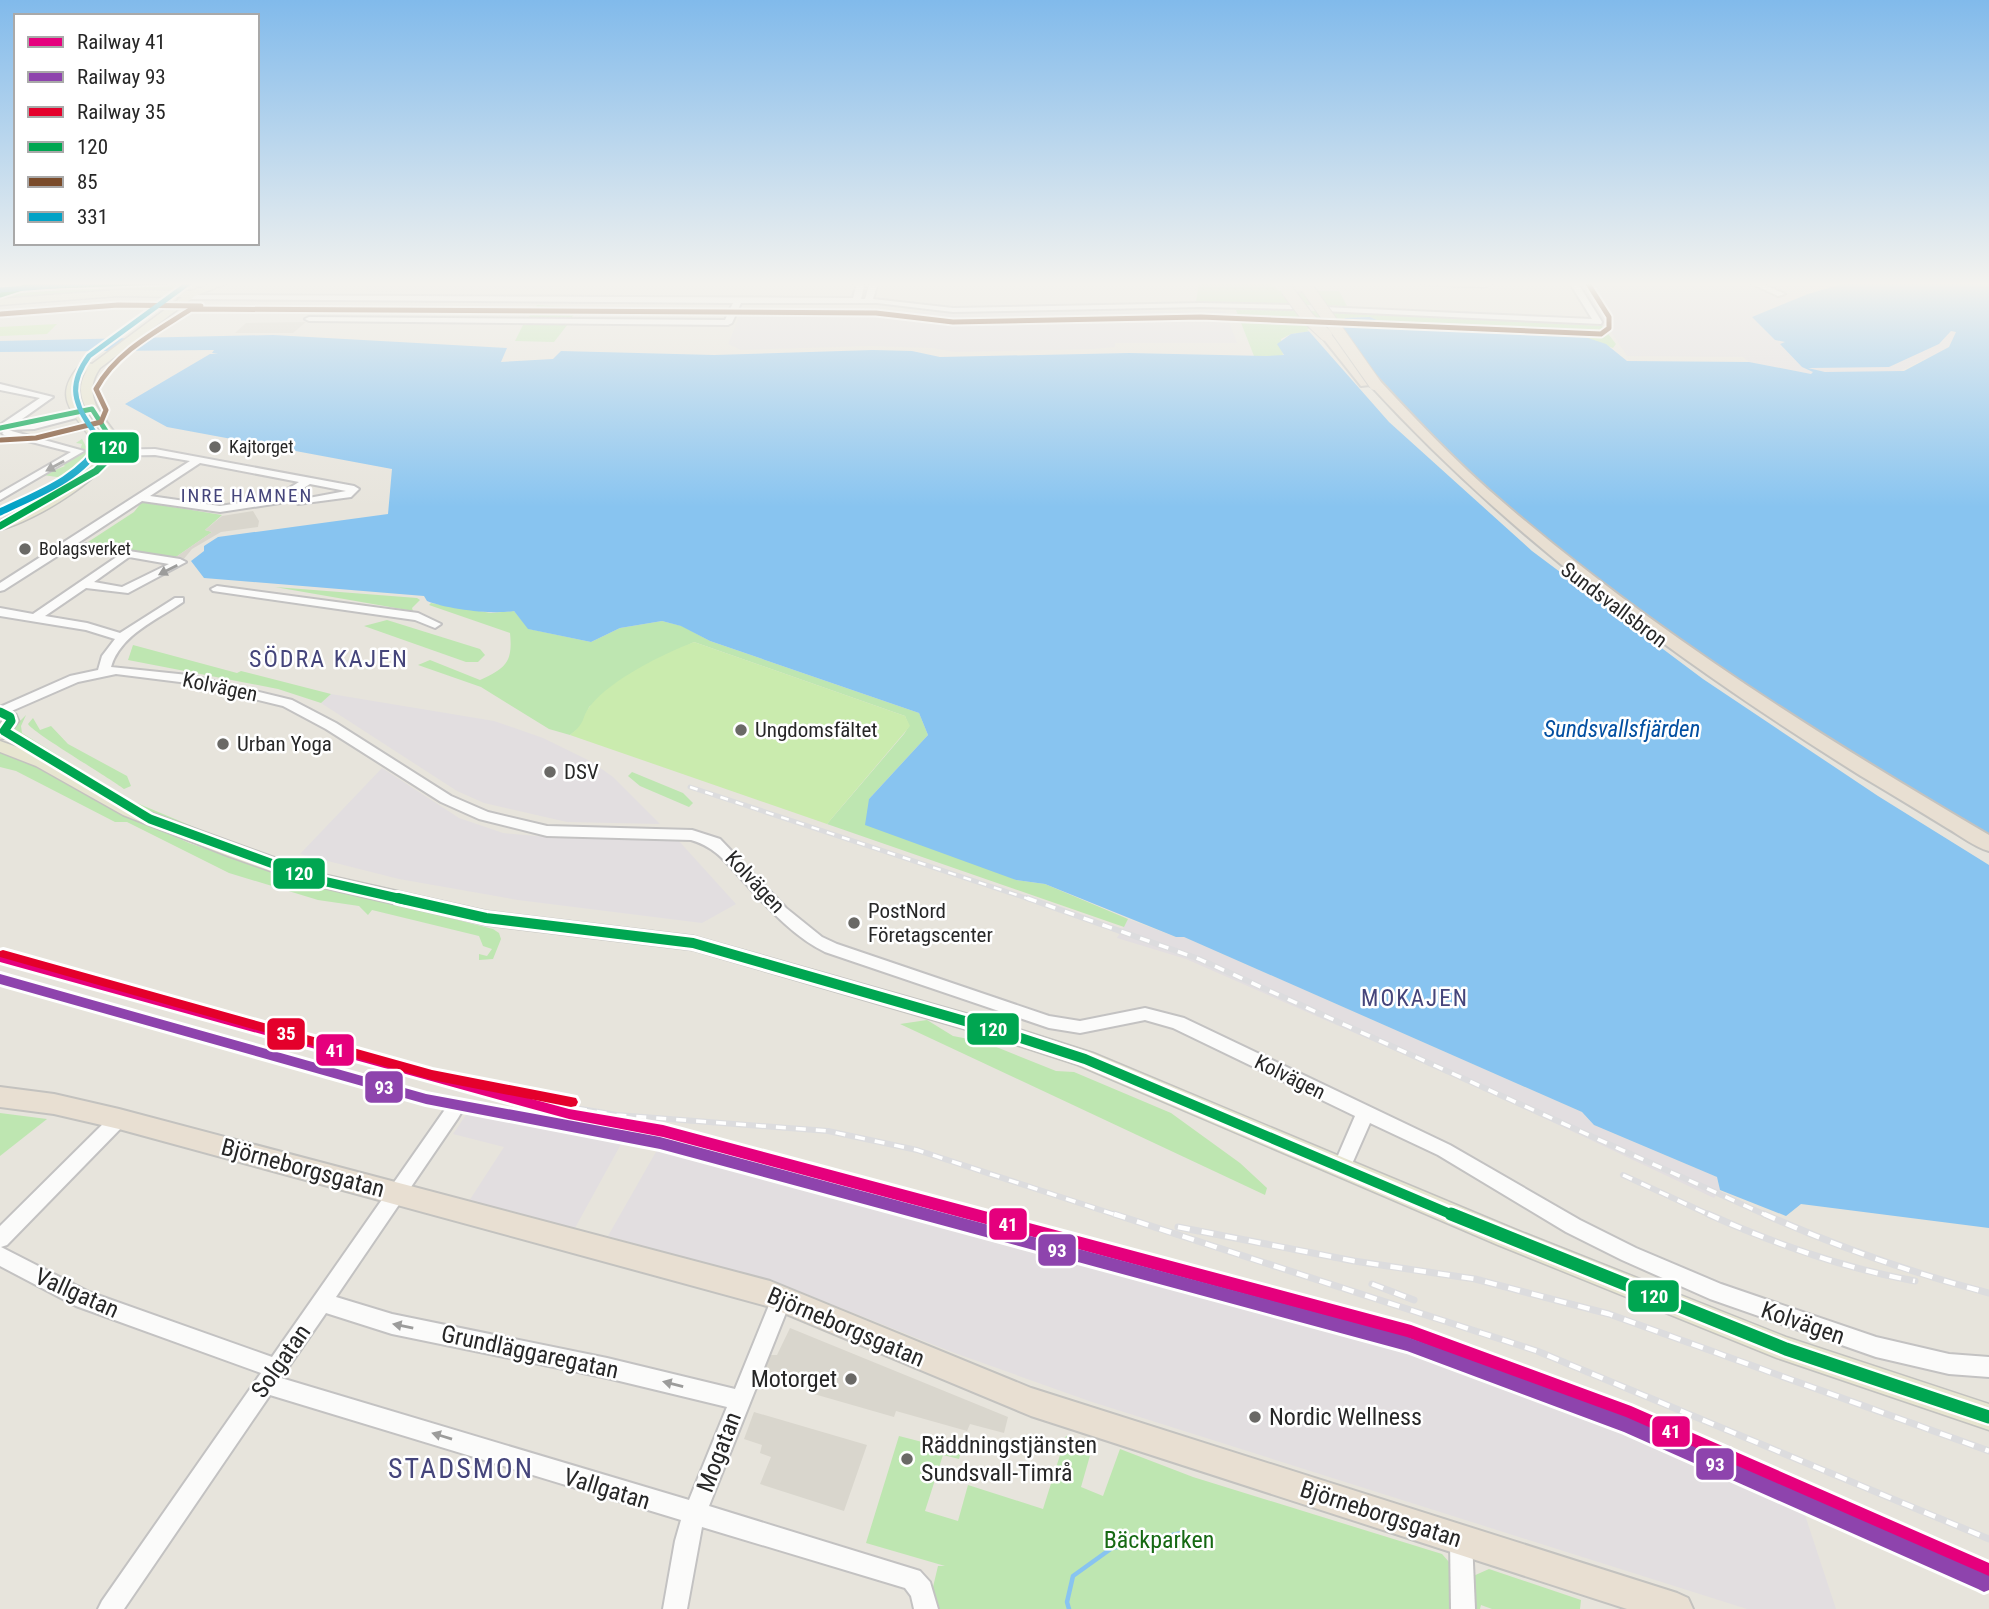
<svg xmlns="http://www.w3.org/2000/svg" width="1989" height="1609" viewBox="0 0 1989 1609" font-family="'Roboto Condensed',sans-serif">
	<rect width="100%" height="100%" fill="#e7e4dc"/>
	<!-- industrial -->
	<g fill="#e2dee0">
		<polygon points="358,282 586,282 585,285 541,288 367,292 368,290"/>
		<polygon points="1578,282 1849,282 1808,294 1753,317 1775,340 1786,343 1780,344 1803,367 1889,367 1939,344 1951,331 1956,332 1950,347 1896,373 1825,372 1807,368 1814,372 1811,374 1749,362 1743,357 1627,356"/>
		<polygon points="742,310 778,313 1225,311 1237,343 1115,343 1115,347 1093,349 955,352 932,348 870,346 741,350 728,344"/>
		<polygon points="331,694 494,721 543,738 592,762 613,777 660,824 567,822 484,803 457,791 321,703"/>
		<polygon points="382,768 459,818 503,833 559,838 678,840 736,904 702,923 518,900 399,879 300,854"/>
		<polygon points="1128,919 1176,937 1184,937 1582,1112 1594,1125 1717,1177 1720,1190 1714,1198 1471,1084 1268,995 1186,959 1117,938"/>
		<polygon points="474,1103 626,1135 575,1228 469,1201 504,1147 453,1134"/>
		<polygon points="661,1143 836,1188 1175,1283 1510,1383 1641,1438 1780,1500 1805,1515 1836,1609 1747,1609 1089,1401 952,1352 793,1289 608,1236"/>
	</g>
	<!-- green -->
	<g fill="#bee6b1">
		<polygon points="196,282 171,292 9,300 2,296 26,288"/>
		<polygon points="1199,282 1270,282 1279,291 1339,291 1347,306 1196,302"/>
		<polygon points="537,305 578,308 570,320 527,320"/>
		<polygon points="1236,310 1292,310 1602,326 1616,344 1613,348 1576,334 1381,322 1370,317 1345,318 1339,327 1291,334 1281,339 1283,356 1254,356"/>
		<polygon points="524,323 568,324 554,342 515,341"/>
		<polygon points="82,439 89,452 85,463 64,478 43,475 65,466 62,464 78,456 82,444 76,443"/>
		<polygon points="142,502 222,515 205,530 212,532 173,559 85,544 134,512"/>
		<polygon points="275,587 417,598 420,600 412,608 413,611"/>
		<path d="M431 603 491 613 514 611 529 629 591 642 620 628 662 621 682 626 710 641 919 713 928 735 869 799 1016 880 1045 884 1128 919 1124 927 827 824 904 734 909 726 905 716 694 642 634 673 589 707 583 725 570 735 549 729 481 687 418 665 430 660 480 680C506 668 513 662 510 633L429 605Z"/>
		<polygon points="387,620 480,649 485,655 478,662 466,662 364,626"/>
		<polygon points="133,645 237,673 241,671 331,694 321,703 278,689 128,660"/>
		<polygon points="26,715 21,726 22,733 132,801 237,845 140,808 18,736 14,727"/>
		<path d="M33 718 40 730 51 726 68 744 127 776 131 786 124 789C108 777 32 732 28 724Z"/>
		<polygon points="0,750 45,768 98,802 189,843 284,876 493,929 499,933 501,939 493,959 479,960 479,954 487,956 492,949 483,946 479,936 372,910 368,915 359,906 318,900 229,873 127,822 115,822 16,771 0,767"/>
		<polygon points="632,772 683,793 693,803 689,807 640,786 628,776"/>
		<polygon points="927,1020 953,1036 984,1042 1056,1071 1074,1072 1171,1113 1240,1163 1267,1188 1265,1195 900,1024"/>
		<polygon points="0,1113 47,1119 0,1156"/>
		<polygon points="899,1436 961,1452 959,1459 943,1455 925,1511 958,1521 968,1485 1043,1509 1066,1436 1093,1445 1081,1487 1103,1496 1120,1449 1193,1477 1442,1554 1449,1562 1452,1609 937,1609 933,1587 938,1566 945,1566 866,1543"/>
		<polygon points="1489,1569 1581,1600 1580,1609 1492,1609 1481,1605 1480,1609 1472,1609 1471,1577"/>
	</g>
	<!-- pitch -->
	<g fill="#caebae">
		<polygon points="57,324 47,334 0,336 0,327"/>
		<path d="M694 642 905 716 910 726 827 824 570 735C588 721 580 718 591 705 612 679 663 654 694 642Z"/>
	</g>
	<!-- plaza -->
	<g fill="#d9d6cd">
		<polygon points="306,322 293,333 235,333 246,323"/>
		<polygon points="253,511 259,521 258,527 221,532 192,549 183,560 173,559 212,532 205,530 222,516"/>
		<polygon points="790,1328 1008,1417 1004,1433 970,1424 967,1431 896,1411 894,1417 807,1392 809,1384 761,1371 768,1355 777,1355"/>
		<polygon points="754,1412 867,1445 844,1511 760,1484 771,1457 760,1453 762,1445 744,1439"/>
	</g>
	<!-- water -->
	<path fill="#88c4f0" fill-rule="evenodd" d="M1849 282H1989V1228L1801 1204 1786 1216 1720 1190 1717 1177 1594 1125 1582 1112 1184 937H1176L1045 884 1016 880 865 825 869 799 928 735 919 713 710 641 681 626 662 621 620 628 591 642 528 629 514 611C493 615 447 609 427 601L424 596 204 578 191 561 204 551V546L218 537 388 514 392 469 167 427 125 404 210 354H218L212 353 214 350 0 352V341L273 335 507 348 501 362 553 359 561 351 714 355 873 350 912 351 940 357 1129 353 1266 356 1284 355 1277 344 1291 334 1338 327 1345 318 1370 317 1381 322 1576 334 1606 344 1627 361 1749 362 1811 374 1813 372 1802 367 1780 344 1785 342 1775 340 1752 317 1808 294ZM1951 331 1956 332 1949 347 1904 371 1825 372 1808 368 1889 367 1939 344Z"/>
	<!-- pier -->
	<polygon fill="#e7e4dc" points="1333,325 1356,356 1451,458 1555,547 1656,624 1809,728 1989,840 1989,865 1878,796 1703,679 1532,551 1389,422 1307,329"/>
	<g fill="none" stroke-linecap="round" stroke-linejoin="round">
		<!-- stream -->
		<polyline stroke="#88c4f0" stroke-width="4.5" points="1069,1609 1067,1602 1073,1576 1112,1548 1182,1533"/>
		<!-- minor casing -->
		<g stroke="#c3c2c2" stroke-width="4">
			<g id="minor">
				<polygon points="113,282 171,282 167,284 26,289 0,297 0,292 25,285"/>
				<polygon points="853,282 861,282 864,287 861,299 865,299 870,282 878,282 873,299 953,308 1201,303 1292,305 1296,307 1292,309 1201,307 953,312 877,303 741,303 732,323 728,325 309,321 305,319 309,317 725,320 733,303 187,299 183,297 187,295 853,298 856,287"/>
				<polygon points="1418,282 1496,282 1484,287 1422,284"/>
				<polygon points="1569,282 1577,282 1602,322 1601,324 1323,311 1319,309 1323,307 1592,319"/>
				<polygon points="1748,282 1758,282 1785,294 1778,296"/>
				<polygon points="0,384 53,397 15,424 34,423 94,409 99,412 34,429 8,430 84,451 0,500 0,493 71,452 4,435 2,433 5,431 0,431 0,425 40,398 0,390"/>
				<path d="M155 449 354 486 359 489 351 497 298 504V500L346 491 310 484 280 503 220 512 142 501 78 543 180 559 186 562 128 593 86 588 45 616 87 623 120 633 175 598H183V602C157 620 120 635 111 667L188 675 292 700 336 723 451 796 488 812 547 826 692 830 720 839 786 908 822 937 837 944 1049 1016 1080 1021 1145 1008 1184 1018 1450 1145 1580 1220 1636 1248 1721 1284 1876 1337 1949 1354 1989 1357V1377L1949 1374 1876 1357 1710 1299 1622 1260 1566 1232 1438 1155 1370 1123 1348 1173 1342 1175 1336 1173 1333 1167 1355 1116 1173 1028 1145 1020 1080 1033 1049 1028 825 952C794 937 770 910 746 884 727 864 718 848 691 840L547 836 479 819 441 802 326 729 283 706 188 683 116 674 78 682 0 716V707L70 676 98 670 102 656 115 639 86 630 0 616V608L33 614 118 556 70 548 4 590 0 591V583L190 461 155 455 102 456 97 453 102 450ZM200 463 299 482 273 498 220 506 150 496ZM129 557 169 564 122 587 94 582Z"/>
				<polygon points="217,586 418,613 441,624 435,628 415,620 213,591 211,589"/>
				<path d="M452 1106 458 1108 461 1113 458 1118 336 1297 392 1314 607 1358 735 1389 774 1293 781 1291 788 1293 791 1300 709 1506 920 1571 930 1582 938 1609H914L911 1596 905 1588 702 1527 687 1609H663L675 1541 681 1520 270 1395 124 1609H98L102 1601 261 1373 76 1306 0 1266V1226L113 1114 119 1112 125 1114 128 1119 125 1124 7 1245 1 1247 89 1292 272 1357 446 1108ZM326 1313 392 1334 607 1378 727 1407 689 1500 281 1378Z"/>
				<polygon points="1461,1529 1469,1532 1472,1540 1475,1609 1451,1609 1450,1540 1453,1532"/>
			</g>
		</g>
		<!-- major casing -->
		<g stroke="#c3c2bf" stroke-width="3">
			<g id="major">
				<path d="M217 282H230L195 296 100 368C80 397 104 416 120 440 110 477 36 520 0 530V521L63 487 88 469 87 467 96 453V446C75 412 48 398 83 362L92 364 182 297 118 296 0 305V299L118 290 191 291ZM88 369C69 397 93 417 108 440L107 444C91 419 62 397 88 369Z"/>
				<polygon points="0,707 16,714 19,721 6,738 0,739 0,724 3,720 0,718"/>
				<polygon points="0,741 48,758 135,807 317,873 486,911 693,936 996,1022 1093,1053 1514,1229 1786,1337 1989,1404 1989,1430 1777,1358 1498,1245 1078,1065 995,1038 693,950 486,925 307,884 228,856 123,815 36,766 0,752"/>
			</g>
		</g>
		<!-- highway casing -->
		<g stroke="#c3c2bf" stroke-width="4">
			<g id="highway">
				<polygon points="1291,282 1301,282 1306,290 1297,292"/>
				<path d="M1322 333H1330L1358 366H1366C1411 414 1455 462 1505 504 1654 632 1820 736 1989 835V851C1974 847 1961 836 1947 828 1919 811 1890 793 1861 776 1682 664 1513 541 1370 385L1361 386 1322 337Z"/>
				<polygon points="0,1087 54,1094 119,1109 770,1281 1031,1388 1677,1593 1688,1598 1693,1609 1627,1609 1031,1416 767,1306 119,1129 54,1114 0,1107"/>
			</g>
		</g>
		<!-- minor -->
		<use href="#minor" fill="#fbfbfa" fill-rule="evenodd"/>
		<!-- major -->
		<use href="#major" fill="#e7e5d0" fill-rule="evenodd"/>
		<!-- highway -->
		<use href="#highway" fill="#e8dfd2" fill-rule="evenodd"/>
		<!-- rail-far2 casing -->
		<g stroke="#dcdcde" stroke-width="5">
			<polyline id="rail-far2" points="690,787 1032,900"/>
		</g>
		<!-- rail-far1 casing -->
		<g stroke="#dcdcde" stroke-width="6">
			<g id="rail-far1">
				<polyline points="1027,898 1199,959 1768,1216"/>
				<polyline points="498,1095 617,1115 828,1131 917,1150 1119,1216"/>
				<polyline points="1623,1175 1712,1216"/>
			</g>
		</g>
		<!-- rail casing -->
		<g stroke="#dcdcde" stroke-width="7">
			<g id="rail">
				<polyline points="1114,1214 1537,1351 1989,1539"/>
				<path d="M1708 1214C1775 1244 1843 1268 1915 1281"/>
				<path d="M1764 1214C1838 1247 1911 1273 1989 1293"/>
				<polyline points="1178,1227 1354,1261 1475,1279 1609,1314 1989,1451"/>
				<polyline points="1372,1284 1414,1300"/>
			</g>
		</g>
		<!-- rail-far2 -->
		<use href="#rail-far2" stroke="#fff" stroke-width="2.5" stroke-dasharray="8" stroke-linecap="butt"/>
		<!-- rail-far1 -->
		<use href="#rail-far1" stroke="#fff" stroke-width="3.5" stroke-dasharray="10" stroke-linecap="butt"/>
		<!-- rail -->
		<use href="#rail" stroke="#fff" stroke-width="4.5" stroke-dasharray="12" stroke-linecap="butt"/>
		<!-- highway-bridge casing -->
		<g stroke="#c3c2bf" stroke-width="14" stroke-linecap="butt">
			<g id="highway-bridge">
				<polyline points="1308,289 1375,384"/>
				<polyline points="1287,290 1308,318 1326,335"/>
			</g>
		</g>
		<!-- highway-bridge -->
		<use href="#highway-bridge" stroke="#e8dfd2" stroke-width="12"/>
		<!-- bus-1-far4 casing -->
		<g stroke="#fff" stroke-width="9">
			<g id="bus-1-far4">
				<polyline points="0,295 25,287 167,282"/>
				<polyline points="0,428 92,409 115,445"/>
			</g>
		</g>
		<!-- bus-1-far3 casing -->
		<g stroke="#fff" stroke-width="11">
			<polyline id="bus-1-far3" points="0,526 96,471 107,460 114,443"/>
		</g>
		<!-- bus-1-far2 casing -->
		<g stroke="#fff" stroke-width="14">
			<polyline id="bus-1-far2" points="0,712 10,717 11,721 4,731 150,819 314,879 406,900"/>
		</g>
		<!-- bus-1-far1 casing -->
		<g stroke="#fff" stroke-width="16">
			<polyline id="bus-1-far1" points="398,898 486,918 693,943 996,1030 1085,1059 1455,1216"/>
		</g>
		<!-- bus-1 casing -->
		<g stroke="#fff" stroke-width="18">
			<polyline id="bus-1" points="1451,1214 1786,1349 1989,1417"/>
		</g>
		<!-- bus-2 casing -->
		<g stroke="#fff" stroke-width="9">
			<g id="bus-2">
				<polyline points="1,314 118,305 201,306"/>
				<path d="M1 440 36 438 101 422 106 410 96 389C116 352 157 331 191 309L876 313 953 322 1201 317 1601 334 1609 328V317L1587 282"/>
			</g>
		</g>
		<!-- bus-3-far1 casing -->
		<g stroke="#fff" stroke-width="9">
			<g id="bus-3-far1">
				<polyline points="0,290 107,282"/>
				<path d="M100 445C99 438 94 432 90 426 72 400 70 382 89 356L190 282"/>
			</g>
		</g>
		<!-- bus-3 casing -->
		<g stroke="#fff" stroke-width="11">
			<path id="bus-3" d="M0 512C35 495 81 479 101 443"/>
		</g>
		<!-- bus-1-far4 -->
		<use href="#bus-1-far4" stroke="#00a651" stroke-width="5"/>
		<!-- bus-1-far3 -->
		<use href="#bus-1-far3" stroke="#00a651" stroke-width="7"/>
		<!-- bus-1-far2 -->
		<use href="#bus-1-far2" stroke="#00a651" stroke-width="9"/>
		<!-- bus-1-far1 -->
		<use href="#bus-1-far1" stroke="#00a651" stroke-width="10"/>
		<!-- bus-1 -->
		<use href="#bus-1" stroke="#00a651" stroke-width="13"/>
		<!-- bus-2 -->
		<use href="#bus-2" stroke="#7a4b2a" stroke-width="5"/>
		<!-- bus-3-far1 -->
		<use href="#bus-3-far1" stroke="#02a2c6" stroke-width="5"/>
		<!-- bus-3 -->
		<use href="#bus-3" stroke="#02a2c6" stroke-width="7"/>
		<!-- rail-1 casing -->
		<g stroke="#fff" stroke-width="6">
			<polygon id="rail-1" points="0,954 569,1109 663,1125 1411,1325 1631,1406 1989,1563 1989,1581 1628,1421 1411,1339 663,1137 569,1119 0,962"/>
		</g>
		<!-- rail-2 casing -->
		<g stroke="#fff" stroke-width="6">
			<polygon id="rail-2" points="0,974 426,1094 660,1137 1407,1337 1626,1417 1989,1576 1989,1590 1984,1592 1978,1589 1624,1432 1407,1351 660,1149 426,1104 0,984"/>
		</g>
		<!-- rail-3 casing -->
		<g stroke="#fff" stroke-width="6">
			<polygon id="rail-3" points="3,950 432,1070 571,1097 576,1098 578,1102 576,1106 571,1107 432,1080 0,957 0,951"/>
		</g>
		<!-- rail-1 -->
		<use href="#rail-1" fill="#e5007d" fill-rule="evenodd"/>
		<!-- rail-2 -->
		<use href="#rail-2" fill="#8e44ad" fill-rule="evenodd"/>
		<!-- rail-3 -->
		<use href="#rail-3" fill="#e4002b" fill-rule="evenodd"/>
	</g>
	<!-- one-way arrows -->
	<defs><path id="oneway-solid" d="M-6-.8H1V-3.2L6.5 0L1 3.2V.8H-6Z" transform="scale(1.75)"/></defs>
	<g fill="#9c9c9b">
		<use href="#oneway-solid" transform="translate(55 466) rotate(151)"/>
		<use href="#oneway-solid" transform="translate(168 570) rotate(153)"/>
		<use href="#oneway-solid" transform="translate(403 1326) rotate(-168)"/>
		<use href="#oneway-solid" transform="translate(673 1384) rotate(-166)"/>
		<use href="#oneway-solid" transform="translate(442 1436) rotate(-163)"/>
	</g>
	<!-- sky -->
	<linearGradient id="sky" x2="0" y2="1"><stop stop-color="#81baeb"/><stop offset="0.56" stop-color="#f4f3ef"/><stop offset="1" stop-color="#f4f3ef" stop-opacity="0"/></linearGradient>
	<rect width="1989" height="507" fill="url(#sky)"/>
	<!-- markers -->
	<g fill="#6a6966" stroke="#fff" stroke-width="2.5">
		<circle cx="215" cy="447" r="7"/>
		<circle cx="25" cy="549" r="7"/>
		<circle cx="741" cy="730" r="7"/>
		<circle cx="223" cy="744" r="7"/>
		<circle cx="550" cy="772" r="7"/>
		<circle cx="854" cy="923" r="7"/>
		<circle cx="851" cy="1379" r="7"/>
		<circle cx="1255" cy="1417" r="7"/>
		<circle cx="907" cy="1459" r="7"/>
	</g>
	<g text-anchor="middle" stroke-width="5" stroke-linejoin="round" paint-order="stroke">
		<!-- far-poi labels -->
		<g font-size="18" fill="#272727" stroke="#fff" text-anchor="start">
			<text x="229" y="453">Kajtorget</text>
			<text x="39" y="555">Bolagsverket</text>
		</g>
		<!-- far-neighbourhood labels -->
		<g font-size="19" letter-spacing="2" fill="#45457b" stroke="#fff">
			<text x="247" y="502">INRE HAMNEN</text>
		</g>
		<!-- street labels -->
		<g font-size="21" fill="#272727" stroke="#fff">
			<text transform="translate(1614 605) rotate(37)" y="7">Sundsvallsbron</text>
			<text transform="translate(220 687) rotate(12)" y="7">Kolvägen</text>
			<text transform="translate(755 882) rotate(47)" y="7">Kolvägen</text>
			<text transform="translate(1290 1077) rotate(26)" y="7">Kolvägen</text>
		</g>
		<!-- poi labels -->
		<g font-size="21" fill="#272727" stroke="#fff" text-anchor="start">
			<text x="755" y="737">Ungdomsfältet</text>
			<text x="237" y="751">Urban Yoga</text>
			<text x="564" y="779">DSV</text>
			<text x="868" y="918">PostNord<tspan x="868" dy="24">Företagscenter</tspan></text>
		</g>
		<!-- water labels -->
		<g font-size="23" font-style="italic" fill="#024fa1" stroke="#fff">
			<text x="1622" y="737">Sundsvallsfjärden</text>
		</g>
		<!-- neighbourhood labels -->
		<g font-size="23" letter-spacing="2" fill="#45457b" stroke="#fff">
			<text x="1415" y="1006">MOKAJEN</text>
		</g>
		<!-- quarter labels -->
		<g font-size="24" letter-spacing="2" fill="#45457b" stroke="#fff">
			<text x="329" y="667">SÖDRA KAJEN</text>
		</g>
		<!-- near-street labels -->
		<g font-size="24" fill="#272727" stroke="#fff">
			<text transform="translate(303 1168) rotate(15)" y="8">Björneborgsgatan</text>
			<text transform="translate(77 1293) rotate(24)" y="8">Vallgatan</text>
			<text transform="translate(1803 1323) rotate(19)" y="8">Kolvägen</text>
			<text transform="translate(846 1327) rotate(23)" y="8">Björneborgsgatan</text>
			<text transform="translate(530 1352) rotate(12)" y="8">Grundläggaregatan</text>
			<text transform="translate(281 1361) rotate(-55)" y="8">Solgatan</text>
			<text transform="translate(719 1452) rotate(-69)" y="8">Mogatan</text>
			<text transform="translate(607 1489) rotate(17)" y="8">Vallgatan</text>
			<text transform="translate(1381 1514) rotate(18)" y="8">Björneborgsgatan</text>
		</g>
		<!-- near-poi labels -->
		<g font-size="24" fill="#272727" stroke="#fff" text-anchor="start">
			<text x="837" y="1387" text-anchor="end">Motorget</text>
			<text x="1269" y="1425">Nordic Wellness</text>
			<text x="921" y="1453">Räddningstjänsten<tspan x="921" dy="28">Sundsvall-Timrå</tspan></text>
		</g>
		<!-- near-park labels -->
		<g font-size="24" fill="#166913" stroke="#fff">
			<text x="1159" y="1548">Bäckparken</text>
		</g>
		<!-- near-quarter labels -->
		<g font-size="28" letter-spacing="2" fill="#45457b" stroke="#fff">
			<text x="461" y="1478">STADSMON</text>
		</g>
	</g>
	<g stroke="#fff" stroke-width="2.5">
		<rect x="87" y="431" width="53" height="33" rx="7" fill="#00a651"/>
		<rect x="272" y="857" width="54" height="33" rx="7" fill="#00a651"/>
		<rect x="966" y="1012" width="54" height="34" rx="7" fill="#00a651"/>
		<rect x="266" y="1017" width="40" height="34" rx="7" fill="#e4002b"/>
		<rect x="315" y="1033" width="40" height="34" rx="7" fill="#e5007d"/>
		<rect x="364" y="1070" width="40" height="34" rx="7" fill="#8e44ad"/>
		<rect x="988" y="1207" width="40" height="34" rx="7" fill="#e5007d"/>
		<rect x="1037" y="1233" width="40" height="34" rx="7" fill="#8e44ad"/>
		<rect x="1627" y="1279" width="53" height="34" rx="7" fill="#00a651"/>
		<rect x="1651" y="1415" width="40" height="33" rx="7" fill="#e5007d"/>
		<rect x="1695" y="1447" width="40" height="34" rx="7" fill="#8e44ad"/>
	</g>
	<g font-size="19" text-anchor="middle" font-weight="bold" fill="#fff">
		<text x="113" y="454">120</text>
		<text x="299" y="880">120</text>
		<text x="993" y="1036">120</text>
		<text x="286" y="1040">35</text>
		<text x="335" y="1057">41</text>
		<text x="384" y="1094">93</text>
		<text x="1008" y="1231">41</text>
		<text x="1057" y="1257">93</text>
		<text x="1654" y="1303">120</text>
		<text x="1671" y="1438">41</text>
		<text x="1715" y="1471">93</text>
	</g>
	<!-- legend -->
	<rect x="14" y="14" width="245" height="231" fill="#ffffff" stroke="#a9a9a9" stroke-width="2"/>
	<rect x="28" y="37" width="35" height="10" fill="#e5007d" stroke="#a9a9a9" stroke-width="2"/>
	<text x="77" y="49" font-size="21" fill="#272727">Railway 41</text>
	<rect x="28" y="72" width="35" height="10" fill="#8e44ad" stroke="#a9a9a9" stroke-width="2"/>
	<text x="77" y="84" font-size="21" fill="#272727">Railway 93</text>
	<rect x="28" y="107" width="35" height="10" fill="#e4002b" stroke="#a9a9a9" stroke-width="2"/>
	<text x="77" y="119" font-size="21" fill="#272727">Railway 35</text>
	<rect x="28" y="142" width="35" height="10" fill="#00a651" stroke="#a9a9a9" stroke-width="2"/>
	<text x="77" y="154" font-size="21" fill="#272727">120</text>
	<rect x="28" y="177" width="35" height="10" fill="#7a4b2a" stroke="#a9a9a9" stroke-width="2"/>
	<text x="77" y="189" font-size="21" fill="#272727">85</text>
	<rect x="28" y="212" width="35" height="10" fill="#02a2c6" stroke="#a9a9a9" stroke-width="2"/>
	<text x="77" y="224" font-size="21" fill="#272727">331</text>
</svg>
